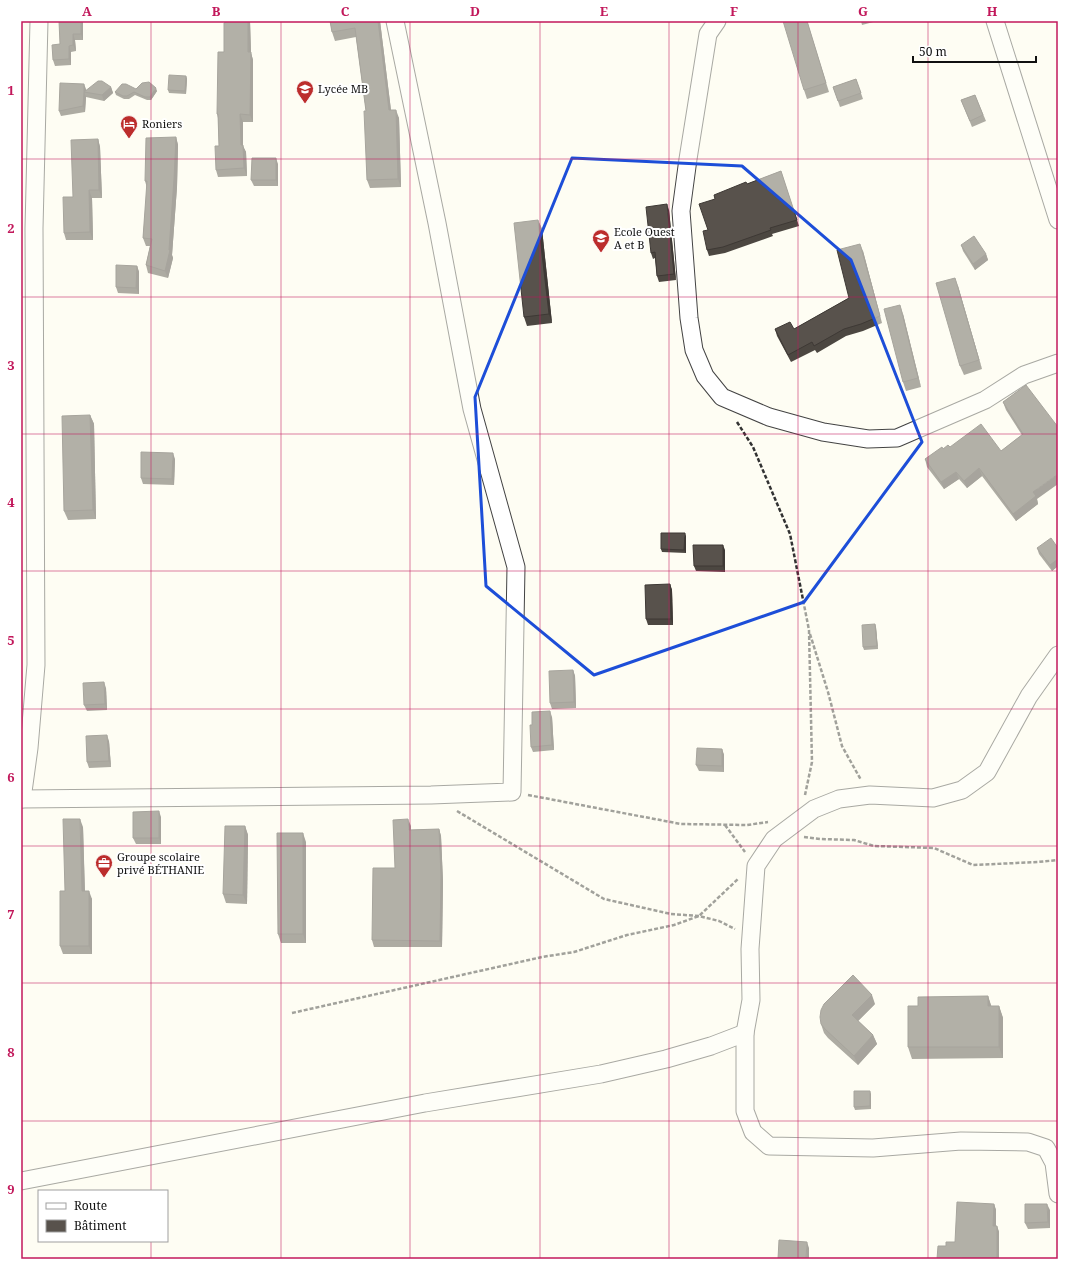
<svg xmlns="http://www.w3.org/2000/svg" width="1079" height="1280" viewBox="0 0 1079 1280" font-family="'Noto Serif',serif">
	<rect width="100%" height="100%" fill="#fefdf3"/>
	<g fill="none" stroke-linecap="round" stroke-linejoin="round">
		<!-- minor casing -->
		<g stroke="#434343" stroke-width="19">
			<g id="minor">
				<polyline points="717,21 708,34 688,159 681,211 689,318 694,350 705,376 722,397 769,417 823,432 868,439 897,438 985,400 1024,375 1058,363"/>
				<polyline points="995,21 1058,220"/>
				<polyline points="1058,655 1029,696 987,772 962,790 933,798 870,795 839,799 814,809 774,839 756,866 750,949 751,1000 745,1033 745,1111 753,1132 769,1146 873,1148 961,1141 1028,1142 1046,1148 1054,1163 1058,1194"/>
				<polyline points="21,799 431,795 512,792 516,567 472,409 437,223 395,21"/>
				<polyline points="22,799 29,748 36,665 34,228 39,21"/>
				<polyline points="21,1181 425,1103 601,1074 666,1059 711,1046 745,1033"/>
			</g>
		</g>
		<!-- path -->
		<g stroke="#323232" stroke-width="2.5" stroke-dasharray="4 2" stroke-linecap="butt">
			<polyline points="737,422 753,447 790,534 809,630 812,762 805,795"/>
			<polyline points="810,634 828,692 842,746 861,780"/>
			<polyline points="528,795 681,824 747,825 768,822"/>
			<polyline points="457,811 604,899 671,914 699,916 719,921 735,929"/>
			<polyline points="725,825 745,852"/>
			<polyline points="804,837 820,839 854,840 874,846 934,848 973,865 1038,862 1058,860"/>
			<polyline points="292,1013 542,957 574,952 627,935 674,925 699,916 738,879"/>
		</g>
		<!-- minor -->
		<use href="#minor" stroke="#fff" stroke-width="17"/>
	</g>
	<!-- wall -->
	<g fill="#4c4741">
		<polygon points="83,21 83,40 75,40 76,51 71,52 71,65 55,66 53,60 60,44"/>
		<polygon points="225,21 250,21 251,53 253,60 253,122 243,122 243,146 246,152 247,176 218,177 216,170 219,146 218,118 217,114 224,52"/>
		<polygon points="330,21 380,21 391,110 399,118 401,187 370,188 367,180 366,111 356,37 335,41 332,32"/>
		<polygon points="807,21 829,92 807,99 804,90"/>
		<polygon points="861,21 877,21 862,25"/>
		<polygon points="186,76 187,79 186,94 169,93 168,90"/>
		<polygon points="856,79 863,99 840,107 833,87"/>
		<polygon points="111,87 113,93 104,101 86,97 85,112 61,116 59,111 86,89 86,90"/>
		<polygon points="136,89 157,91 151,100 147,100 135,95 129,99 124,99 116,95 115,92"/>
		<polygon points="975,95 986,121 972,127 961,100"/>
		<polygon points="176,137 178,145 177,187 172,255 173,258 168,278 148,273 146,265 150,246 146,246 143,238 147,188 145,181"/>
		<polygon points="98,139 100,147 102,198 92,198 93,240 66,240 64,233 73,197"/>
		<polygon points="278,164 278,186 254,186 251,180"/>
		<polygon points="781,171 799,226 772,234 773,236 725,253 709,256 707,250 708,230 715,199 747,184"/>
		<polygon points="669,210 676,280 659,282 657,276 655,258 653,259 651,253"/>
		<polygon points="538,220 542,229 552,323 527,326 524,317"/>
		<polygon points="961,245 986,254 988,260 975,270 963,251"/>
		<polygon points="863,251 882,323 863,331 846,336 817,353 815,350 791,362 777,336 775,329 794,329 849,298"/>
		<polygon points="137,266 139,272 139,294 118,293 116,287"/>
		<polygon points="958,286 982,369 964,375 960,366"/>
		<polygon points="903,314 921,387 906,391 903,382"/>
		<polygon points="1026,385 1037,499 1038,504 1016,521 982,476 967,488 959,479 944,489 927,467 925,459 943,449 950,447 1001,451 1022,435 1006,410 1003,402"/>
		<polygon points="90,415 94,424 96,519 68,520 64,511"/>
		<polygon points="175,459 174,485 143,484 141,478"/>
		<polygon points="686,536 686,553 662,552 661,549"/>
		<polygon points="1037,548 1058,548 1058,566 1052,571 1039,554"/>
		<polygon points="725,550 725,572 696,571 694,566"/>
		<polygon points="670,584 672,590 673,625 648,625 646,619"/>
		<polygon points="875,624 876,627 878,649 864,650 863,647"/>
		<polygon points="573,670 575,676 576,708 552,709 550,703"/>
		<polygon points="106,688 107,710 87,711 84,705"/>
		<polygon points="552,717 554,750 533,752 531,747 532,725"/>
		<polygon points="109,741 111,767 89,768 87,762"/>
		<polygon points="722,749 724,755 724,772 699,771 696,765"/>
		<polygon points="161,817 161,844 136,844 133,838"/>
		<polygon points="245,826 248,835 247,904 226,903 223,894"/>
		<polygon points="411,826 411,830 439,829 441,836 443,882 442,947 374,947 372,940 395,868"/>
		<polygon points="83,827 85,891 92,899 92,954 63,954 60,946 65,891"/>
		<polygon points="306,842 306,943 281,943 278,934"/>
		<polygon points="988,996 991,1006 999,1006 1003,1018 1003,1058 912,1059 908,1047 918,1006"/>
		<polygon points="875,1004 858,1021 873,1035 877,1044 858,1065 828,1038 824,1033 821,1024"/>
		<polygon points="871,1094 871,1109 855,1110 854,1107"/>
		<polygon points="994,1204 996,1210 996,1226 997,1226 999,1232 999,1259 937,1259 946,1246 955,1242"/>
		<polygon points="1050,1210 1050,1228 1028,1229 1025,1223"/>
	</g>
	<!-- shaded-wall -->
	<g fill="#3e3935">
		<polygon points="81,21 83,21 83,40 81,34"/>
		<polygon points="248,21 250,21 251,53 253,60 253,122 250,115"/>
		<polygon points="378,21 380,21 392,119 389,110"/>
		<polygon points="73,34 75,40 76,51 73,45"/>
		<polygon points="69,46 71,52 71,65 69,59"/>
		<polygon points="186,76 187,79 186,94 185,91"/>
		<polygon points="84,84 86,89 86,92 84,92"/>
		<polygon points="111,87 113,93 104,101 102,95"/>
		<polygon points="156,88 157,91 151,100 150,97"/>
		<polygon points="84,92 86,97 85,112 83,106"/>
		<polygon points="396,110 399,118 401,187 398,179"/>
		<polygon points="240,114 243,122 243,146 246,152 247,176 244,168 241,145"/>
		<polygon points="176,137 178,145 177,187 172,255 173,258 168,278 165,271 169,250"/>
		<polygon points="98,139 100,147 102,198 99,190"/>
		<polygon points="276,158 278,164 278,186 276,180"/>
		<polygon points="89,190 92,198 93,240 90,232"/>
		<polygon points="667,204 669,210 676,280 674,274"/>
		<polygon points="538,220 542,229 552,323 549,314"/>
		<polygon points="860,244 863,251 882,323 880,316"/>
		<polygon points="986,254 988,260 975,270 973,264"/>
		<polygon points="137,266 139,272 139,294 136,288"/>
		<polygon points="955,278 958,286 982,369 979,360"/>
		<polygon points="900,305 903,314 921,387 918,378"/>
		<polygon points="90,415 94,424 96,519 93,510"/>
		<polygon points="173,453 175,459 174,485 172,479"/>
		<polygon points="979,468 982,476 967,488 964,481"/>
		<polygon points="956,472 959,479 944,489 941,482"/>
		<polygon points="1058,474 1058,484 1037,499 1038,504 1016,521 1013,514 1033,492"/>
		<polygon points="685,533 686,536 686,553 684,550"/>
		<polygon points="723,545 725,550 725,572 723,566"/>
		<polygon points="1058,559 1058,566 1052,571 1050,565"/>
		<polygon points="670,584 672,590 673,625 671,619"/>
		<polygon points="875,624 876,627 878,649 877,646"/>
		<polygon points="573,670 575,676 576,708 574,702"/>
		<polygon points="104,682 106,688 107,710 105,704"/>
		<polygon points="550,711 552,717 554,750 552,745"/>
		<polygon points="107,735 109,741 111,767 109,761"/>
		<polygon points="722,749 724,755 724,772 722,766"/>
		<polygon points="159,811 161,817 161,844 159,838"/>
		<polygon points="80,819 83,827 85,899 82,891"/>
		<polygon points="408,819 411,826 411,837 409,830"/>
		<polygon points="245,826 248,835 247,904 243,895"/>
		<polygon points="439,829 441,836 443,882 442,947 440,941"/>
		<polygon points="303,833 306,842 306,943 303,934"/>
		<polygon points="89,891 92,899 92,954 89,946"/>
		<polygon points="872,995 875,1004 855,1024 852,1015"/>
		<polygon points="988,996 992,1008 988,1006"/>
		<polygon points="999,1006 1003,1018 1003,1058 999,1047"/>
		<polygon points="873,1035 877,1044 858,1065 854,1056"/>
		<polygon points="870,1091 871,1094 871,1109 870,1106"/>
		<polygon points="994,1204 996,1210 996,1232 993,1226"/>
		<polygon points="1047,1204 1050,1210 1050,1228 1048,1222"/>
		<polygon points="997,1226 999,1232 999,1259 997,1259"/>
		<polygon points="807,1242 809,1248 809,1259 806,1259"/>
	</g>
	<!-- building -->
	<g fill="#58524c" stroke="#3e3935">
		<polygon points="59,21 81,21 81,34 73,34 73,45 69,46 69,59 53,60 52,45 60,44"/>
		<polygon points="225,21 248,21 248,52 251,52 250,115 240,114 241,145 243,145 244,168 216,170 215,146 219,146 218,114 217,114 218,52 224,52 224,23 225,23"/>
		<polygon points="330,21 378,21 389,110 396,110 398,179 367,180 364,111 366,111 355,28 332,32"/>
		<polygon points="783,21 807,21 826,83 804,90"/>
		<polygon points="169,75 186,76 185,91 168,90"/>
		<polygon points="856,79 861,93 838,101 833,87"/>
		<polygon points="98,81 102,81 111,87 102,95 84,92 83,106 59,111 60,83 84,84 84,92"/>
		<polygon points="149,82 156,88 150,97 145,97 134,92 127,96 123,96 115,92 122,84 126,84 136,89 142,83"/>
		<polygon points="975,95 983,115 970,121 961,100"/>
		<polygon points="176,137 174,179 169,250 170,250 165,271 146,265 152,239 143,238 147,181 145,181 146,138"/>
		<polygon points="98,139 99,190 89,190 90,232 64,233 63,197 73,197 71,140"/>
		<polygon points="252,158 276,158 276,180 251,180"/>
		<polygon points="781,171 797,220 770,228 771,230 723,247 707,250 703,231 708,230 699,204 715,199 714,195 746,182 747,184"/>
		<polygon points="667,204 674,274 657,276 655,252 651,253 646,207"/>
		<polygon points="538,220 549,314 524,317 514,223"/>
		<polygon points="974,236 986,254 973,264 961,245"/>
		<polygon points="860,244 880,316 861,324 844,329 814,346 812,342 788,355 775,329 790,322 794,329 849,298 837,250"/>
		<polygon points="116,265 137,266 136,288 116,287"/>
		<polygon points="955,278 979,360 960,366 936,283"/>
		<polygon points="900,305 918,378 903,382 884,309"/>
		<polygon points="1026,385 1058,427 1058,474 1033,492 1036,496 1013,514 979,468 964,481 956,472 941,482 925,459 942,447 943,449 948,445 950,447 981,424 1001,451 1023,434 1003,402"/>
		<polygon points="90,415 93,510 64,511 62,416"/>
		<polygon points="141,452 173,453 172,479 141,478"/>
		<polygon points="661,533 685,533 684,550 661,549"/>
		<polygon points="1051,538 1058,548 1058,559 1050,565 1037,548"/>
		<polygon points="693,545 723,545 723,566 694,566"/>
		<polygon points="670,584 671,619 646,619 645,585"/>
		<polygon points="875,624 877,646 863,647 862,625"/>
		<polygon points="573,670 574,702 550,703 549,671"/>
		<polygon points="104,682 105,704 84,705 83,683"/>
		<polygon points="550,711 552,745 531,747 530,725 532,725 532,712"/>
		<polygon points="107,735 109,761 87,762 86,736"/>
		<polygon points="697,748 722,749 722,766 696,765"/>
		<polygon points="159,811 159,838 133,838 133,812"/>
		<polygon points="63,819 80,819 82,891 89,891 89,946 60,946 60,891 65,891"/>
		<polygon points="408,819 409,830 439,829 441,875 440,941 372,940 373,868 395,868 393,820"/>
		<polygon points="225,826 245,826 243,895 223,894"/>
		<polygon points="277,833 303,833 303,934 278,934"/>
		<polygon points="853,975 872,995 852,1015 873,1035 854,1056 825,1029 821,1024 820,1017 821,1010 824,1004"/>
		<polygon points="988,996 988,1006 999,1006 999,1047 908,1047 908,1006 918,1006 918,997"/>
		<polygon points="854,1091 870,1091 870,1106 854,1107"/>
		<polygon points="957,1202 994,1204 993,1226 997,1226 997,1258 962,1258 962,1259 937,1259 938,1246 946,1246 946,1242 955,1242"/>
		<polygon points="1025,1204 1047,1204 1048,1222 1025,1223"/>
		<polygon points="779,1240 807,1242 806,1259 778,1259"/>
	</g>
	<!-- marked area -->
	<path d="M0 0H1079V1280H0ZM572 158 742 166 851 260 922 442 804 602 594 675 486 586 475 397Z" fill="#fefdf3" fill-opacity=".55" fill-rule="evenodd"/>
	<path fill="none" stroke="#1d4ed8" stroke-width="3" stroke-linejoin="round" d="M572 158 742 166 851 260 922 442 804 602 594 675 486 586 475 397Z"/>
	<!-- grid -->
	<path fill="none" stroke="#c2185b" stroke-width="1" stroke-opacity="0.55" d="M151 21V1191M281 21V1259M410 21V1259M540 21V1259M669 21V1259M798 21V1259M928 21V1259M21 159H1058M21 297H1058M21 434H1058M21 571H1058M21 709H1058M21 846H1058M21 983H1058M21 1121H1058M151 1241V1259"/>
	<!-- icons -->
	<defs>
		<g id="school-pin" transform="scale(0.9)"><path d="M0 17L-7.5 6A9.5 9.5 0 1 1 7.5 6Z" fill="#bc2d2c" stroke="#fff"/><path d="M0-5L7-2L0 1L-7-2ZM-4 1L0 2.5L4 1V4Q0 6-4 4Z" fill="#fff"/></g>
		<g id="hotel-pin" transform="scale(0.9)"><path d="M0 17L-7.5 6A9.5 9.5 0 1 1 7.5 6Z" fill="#bc2d2c" stroke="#fff"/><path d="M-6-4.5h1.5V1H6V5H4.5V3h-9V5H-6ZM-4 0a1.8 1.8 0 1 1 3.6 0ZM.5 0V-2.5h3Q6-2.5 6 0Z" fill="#fff"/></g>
		<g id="office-pin" transform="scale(0.9)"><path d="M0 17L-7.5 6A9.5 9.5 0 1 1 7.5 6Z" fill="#bc2d2c" stroke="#fff"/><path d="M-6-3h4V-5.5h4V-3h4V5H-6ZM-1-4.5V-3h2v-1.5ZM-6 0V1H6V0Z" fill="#fff"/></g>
	</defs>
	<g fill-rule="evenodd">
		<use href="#school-pin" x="305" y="89"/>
		<use href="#hotel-pin" x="129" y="124"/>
		<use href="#school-pin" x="601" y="238"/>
		<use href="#office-pin" x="104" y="863"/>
	</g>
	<g text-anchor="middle" stroke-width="4" stroke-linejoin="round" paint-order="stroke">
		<!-- poi labels -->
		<g font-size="11" fill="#101010" stroke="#fff" text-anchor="start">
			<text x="318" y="93">Lycée MB</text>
			<text x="142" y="128">Roniers</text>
			<text x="614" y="236">Ecole Ouest<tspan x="614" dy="13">A et B</tspan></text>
			<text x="117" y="861">Groupe scolaire<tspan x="117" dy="13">privé BÉTHANIE</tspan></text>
		</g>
	</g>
	<!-- border -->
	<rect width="1079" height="1280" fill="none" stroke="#ffffff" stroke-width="44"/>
	<!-- legend -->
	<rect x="38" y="1190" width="130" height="52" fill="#ffffff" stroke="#9f9f9f"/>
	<rect x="46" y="1203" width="20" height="6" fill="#ffffff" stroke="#9f9f9f"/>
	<text x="74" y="1210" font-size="12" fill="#101010">Route</text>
	<rect x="46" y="1220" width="20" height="12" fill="#58524c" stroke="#9f9f9f"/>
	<text x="74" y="1230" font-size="12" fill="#101010">Bâtiment</text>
	<!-- scale -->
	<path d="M913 56v6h123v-6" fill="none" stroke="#101010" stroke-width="2"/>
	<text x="919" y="56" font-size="12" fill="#101010" stroke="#ffffff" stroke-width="3" paint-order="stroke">50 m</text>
	<rect x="22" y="22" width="1035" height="1236" fill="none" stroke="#c2185b" stroke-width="1.5"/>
	<g font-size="13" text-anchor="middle" font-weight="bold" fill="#c2185b">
		<text x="87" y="16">A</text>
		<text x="216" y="16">B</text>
		<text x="345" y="16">C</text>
		<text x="475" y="16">D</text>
		<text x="604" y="16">E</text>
		<text x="734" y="16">F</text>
		<text x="863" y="16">G</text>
		<text x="992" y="16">H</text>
		<text x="11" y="95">1</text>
		<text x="11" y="233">2</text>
		<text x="11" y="370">3</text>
		<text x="11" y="507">4</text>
		<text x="11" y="645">5</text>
		<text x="11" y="782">6</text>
		<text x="11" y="919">7</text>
		<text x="11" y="1057">8</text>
		<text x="11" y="1194">9</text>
	</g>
</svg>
